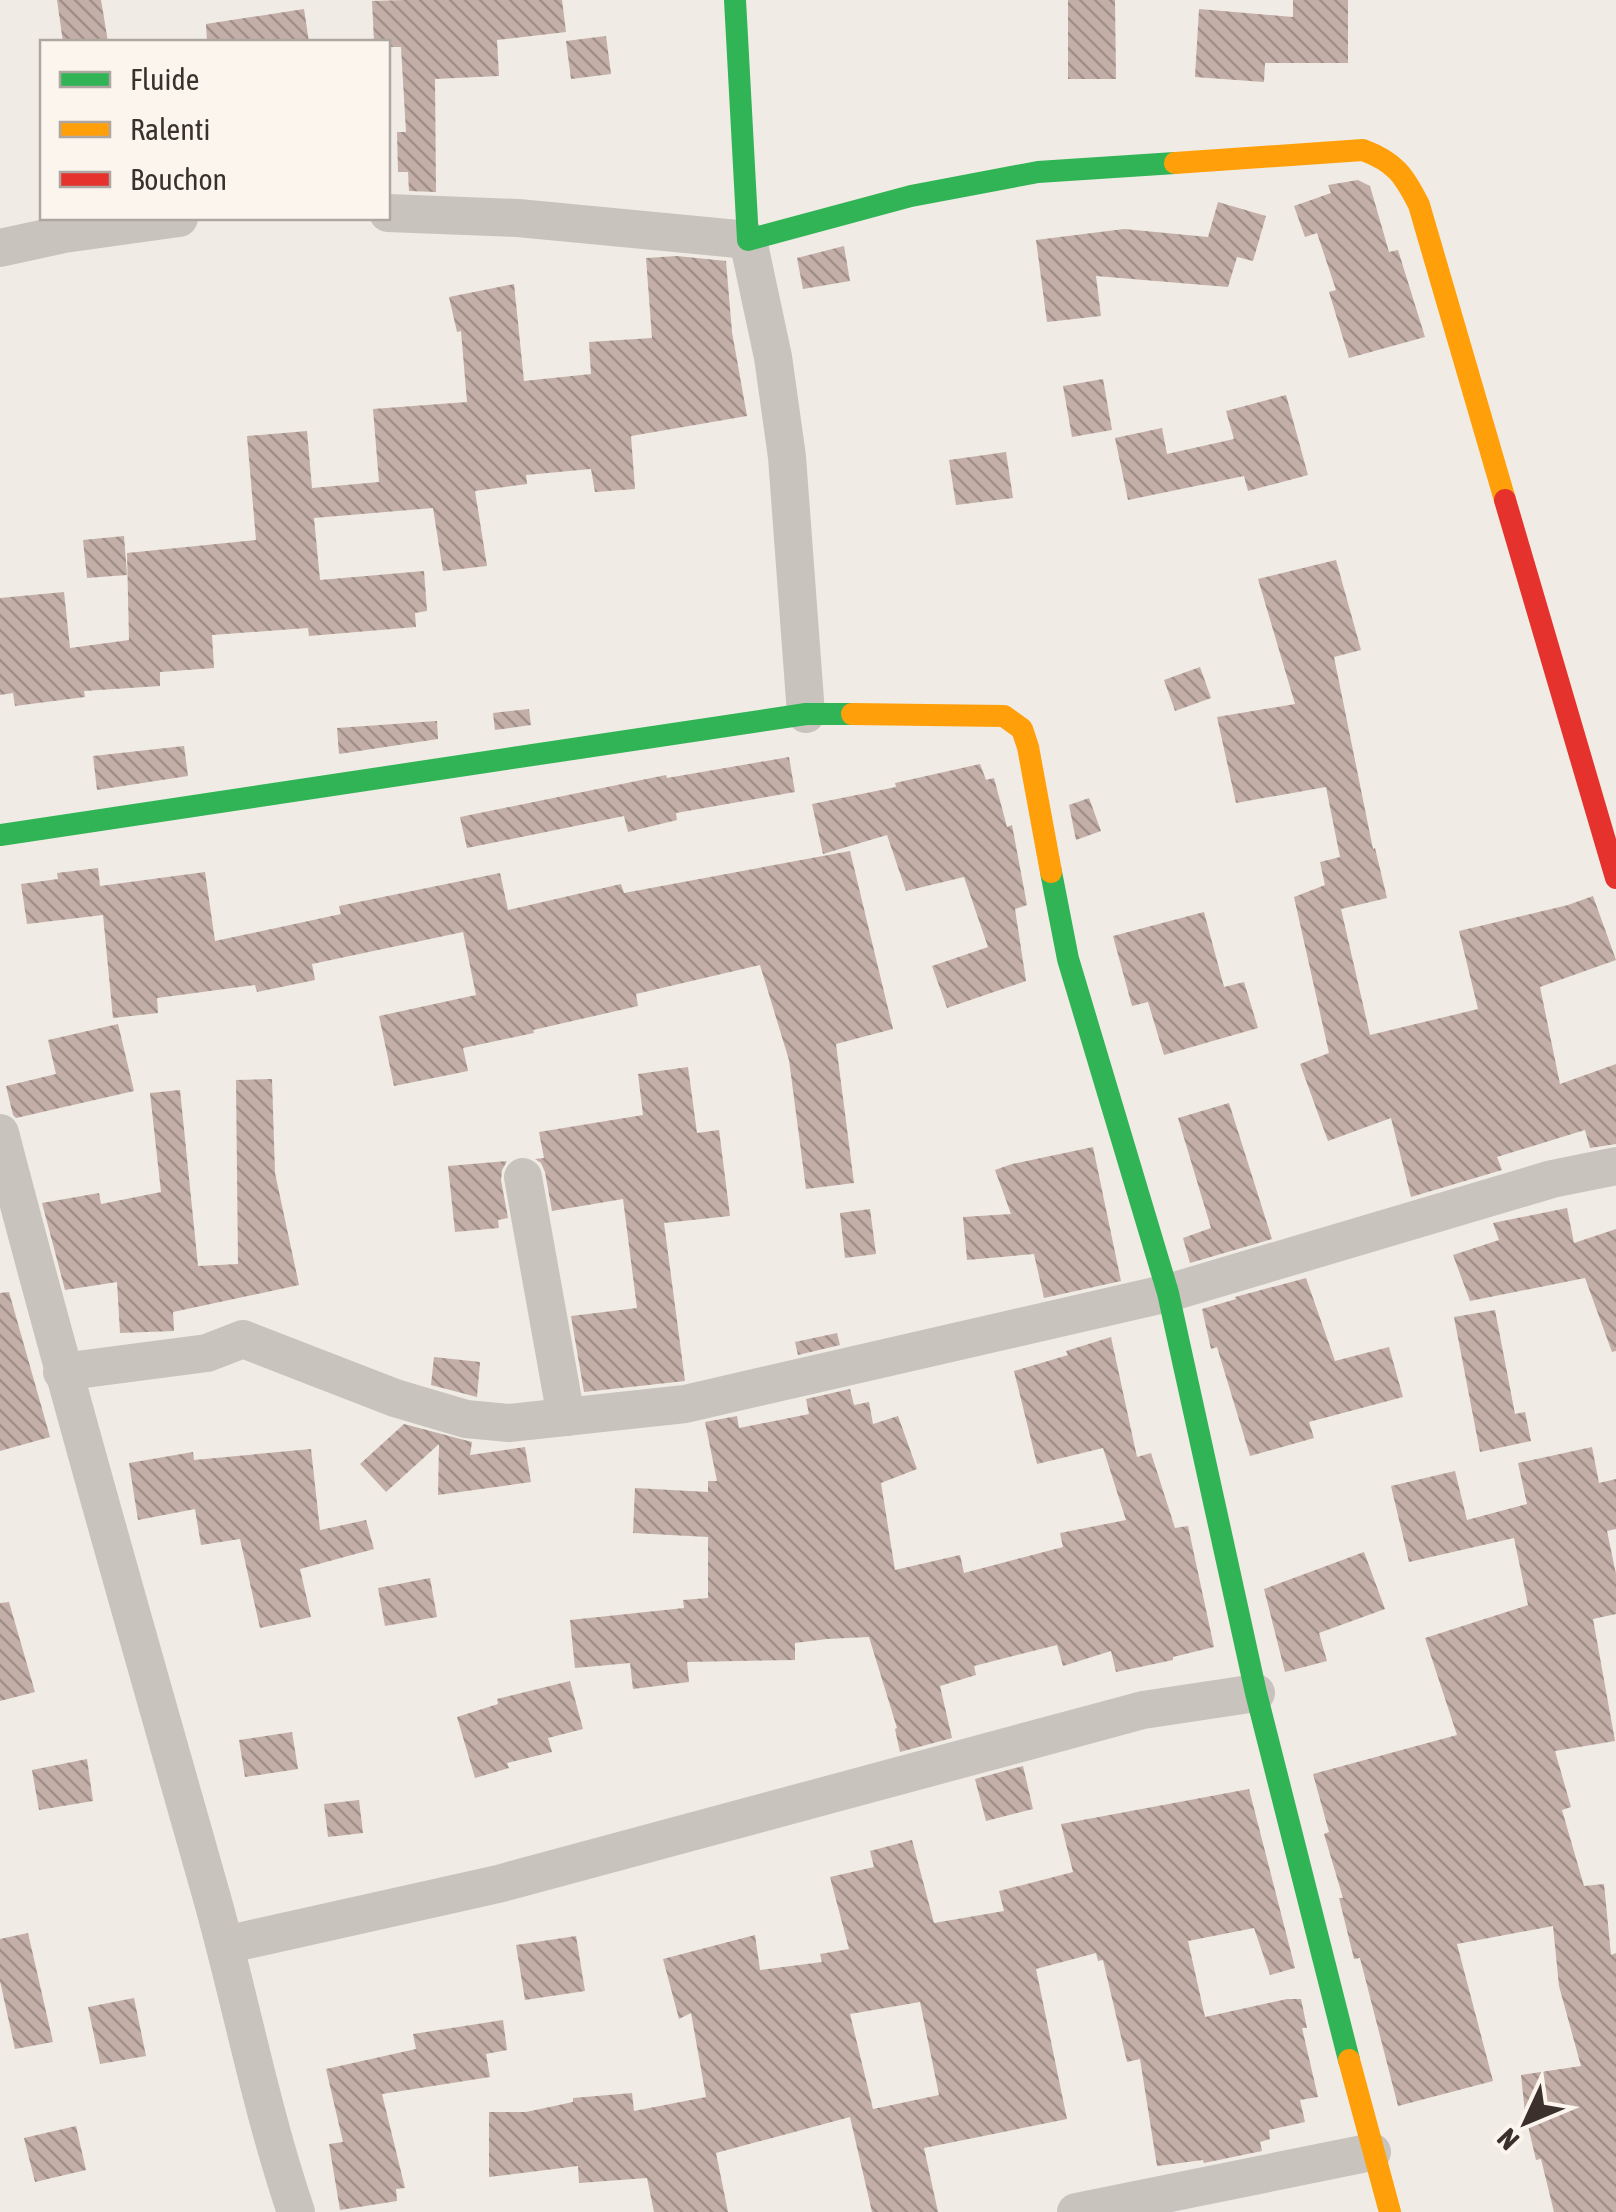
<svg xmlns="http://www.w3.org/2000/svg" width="1616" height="2212" viewBox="0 0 1616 2212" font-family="'Asap Condensed',sans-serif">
	<defs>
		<pattern id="building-back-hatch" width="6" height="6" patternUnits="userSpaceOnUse" patternTransform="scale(2.5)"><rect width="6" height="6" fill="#c3afa7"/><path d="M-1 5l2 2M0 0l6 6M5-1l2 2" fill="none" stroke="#a08f88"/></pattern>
	</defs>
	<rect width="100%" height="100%" fill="#f0ebe5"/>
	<!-- building -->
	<g fill="url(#building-back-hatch)" fill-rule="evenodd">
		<polygon points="57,0 101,0 108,42 63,42"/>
		<polygon points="404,0 562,0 566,32 497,40 499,76 435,79 436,192 409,191 408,172 398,172 397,132 406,132 401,47 388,47 388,42 374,42 372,1"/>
		<polygon points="1068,0 1115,0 1116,79 1068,79"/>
		<polygon points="1293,0 1348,0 1348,63 1265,63 1264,82 1195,77 1199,9 1293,17"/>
		<polygon points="304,9 309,42 207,42 206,24"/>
		<polygon points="606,36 611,74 571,79 566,41"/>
		<polygon points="1358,180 1370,186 1389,252 1398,250 1425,337 1349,358 1329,292 1336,290 1317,233 1305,237 1294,206 1331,193 1328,185"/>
		<polygon points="1218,202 1266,216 1253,261 1237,257 1228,287 1096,276 1101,316 1047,322 1036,240 1124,229 1208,237"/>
		<polygon points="844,246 850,281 803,289 797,258"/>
		<polygon points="677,256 726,261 732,332 747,416 631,436 635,489 595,492 591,469 526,475 527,484 475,491 487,566 443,571 433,508 314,518 320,580 424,571 427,611 415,613 416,627 309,636 308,628 212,635 214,668 160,672 160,686 84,691 85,697 15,706 13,693 0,695 0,598 64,592 70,648 129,640 127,553 256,540 247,436 307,431 312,488 379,482 373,409 467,402 461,331 457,332 449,297 514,284 524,381 591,374 589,342 652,338 646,258"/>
		<polygon points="1103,379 1112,430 1072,437 1063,386"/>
		<polygon points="1286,395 1308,475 1248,491 1244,476 1128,500 1115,438 1162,428 1167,454 1234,439 1226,411"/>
		<polygon points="1006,452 1013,498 956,505 949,460"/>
		<polygon points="124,536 127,575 87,578 83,540"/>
		<polygon points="1336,560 1361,650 1334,657 1373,849 1375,848 1387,898 1341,909 1370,1035 1478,1009 1459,931 1568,905 1593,896 1616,960 1540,987 1560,1084 1616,1064 1616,1144 1590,1148 1585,1130 1497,1157 1502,1170 1411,1197 1391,1118 1328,1141 1300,1064 1329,1053 1294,897 1325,885 1320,862 1340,857 1326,787 1236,803 1217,717 1295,704 1258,579"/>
		<polygon points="1200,667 1211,698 1175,711 1164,680"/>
		<polygon points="529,709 531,725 495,730 493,713"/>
		<polygon points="437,721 438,739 339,754 337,728"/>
		<polygon points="184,746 188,776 97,790 93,756"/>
		<polygon points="789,757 795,792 676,813 677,820 628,832 624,816 467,848 460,817 666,775 667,778"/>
		<polygon points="980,764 986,780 994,778 1007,827 1012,825 1027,905 1015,909 1026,981 947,1008 932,966 988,947 964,877 906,891 887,835 823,854 812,804 896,787 895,783"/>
		<polygon points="1089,798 1101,831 1076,840 1069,805"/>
		<polygon points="850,851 893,1029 836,1044 854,1183 806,1189 789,1060 760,965 636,994 638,1006 533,1030 534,1033 463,1048 468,1071 394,1086 379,1016 476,995 463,932 312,964 315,980 257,992 255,985 157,998 158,1013 113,1018 103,915 27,924 21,884 58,879 57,873 98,868 100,886 205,872 215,941 341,914 339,906 500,873 508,910 621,884 624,893"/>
		<polygon points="1204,912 1224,987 1244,982 1258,1028 1164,1055 1148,1002 1132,1006 1113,936"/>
		<polygon points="118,1024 134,1091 16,1118 13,1115 6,1086 56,1074 48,1040"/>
		<polygon points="688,1067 697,1133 719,1130 730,1216 664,1223 685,1381 584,1392 571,1316 637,1308 623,1199 552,1211 545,1172 541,1163 535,1159 544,1158 539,1132 643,1115 638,1074"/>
		<polygon points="272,1079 275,1173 299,1285 173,1312 174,1331 120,1333 117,1282 65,1290 42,1203 99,1193 101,1204 161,1192 150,1093 180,1090 198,1266 238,1264 236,1080"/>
		<polygon points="1229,1103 1272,1239 1190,1263 1183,1238 1211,1228 1178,1118"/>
		<polygon points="1093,1147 1121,1281 1044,1298 1034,1254 967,1260 963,1217 1011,1214 995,1170 1012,1164"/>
		<polygon points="507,1161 502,1170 501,1180 508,1218 498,1220 499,1228 455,1232 448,1166"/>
		<polygon points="1567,1208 1574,1243 1616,1229 1616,1351 1612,1352 1585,1278 1470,1301 1453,1255 1499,1240 1493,1223"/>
		<polygon points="870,1209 876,1254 845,1258 840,1213"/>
		<polygon points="1306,1278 1335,1361 1389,1347 1403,1397 1309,1422 1314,1438 1250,1456 1217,1347 1211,1349 1202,1309 1236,1299 1235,1297"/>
		<polygon points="9,1292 50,1437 0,1451 0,1293"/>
		<polygon points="1495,1310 1515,1414 1525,1412 1531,1441 1480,1452 1454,1317"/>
		<polygon points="837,1333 840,1345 798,1355 795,1342"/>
		<polygon points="1111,1337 1137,1457 1151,1453 1175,1528 1188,1526 1214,1647 1173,1657 1173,1660 1116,1672 1111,1651 1063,1666 1057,1645 974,1666 976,1675 940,1686 952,1738 900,1752 895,1729 897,1728 869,1637 827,1639 795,1643 795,1660 687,1662 689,1682 633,1689 630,1663 575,1668 570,1620 684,1608 683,1600 708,1598 708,1537 633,1533 635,1488 708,1492 708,1481 717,1481 705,1422 737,1416 739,1428 809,1414 806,1399 850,1389 854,1405 869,1402 873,1424 898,1416 917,1469 881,1483 895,1570 960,1555 964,1573 1063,1547 1060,1533 1126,1520 1103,1448 1037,1464 1014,1371 1068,1355 1066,1351"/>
		<polygon points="434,1357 480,1362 477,1397 431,1385"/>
		<polygon points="404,1424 472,1442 470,1455 525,1447 531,1482 438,1495 439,1444 386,1492 360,1464"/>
		<polygon points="1592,1447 1599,1483 1616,1479 1616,1529 1607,1531 1616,1574 1616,1614 1593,1619 1615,1741 1555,1751 1571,1807 1562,1810 1584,1886 1604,1884 1611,1955 1616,1953 1616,2212 1554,2212 1541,2159 1536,2160 1525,2113 1521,2075 1581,2066 1559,1986 1553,1926 1457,1944 1493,2081 1398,2106 1360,1958 1354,1959 1339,1898 1343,1898 1324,1834 1329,1832 1313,1774 1457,1735 1425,1638 1528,1605 1514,1538 1409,1562 1391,1486 1455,1471 1467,1520 1527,1504 1518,1463"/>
		<polygon points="311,1449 320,1530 366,1520 374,1549 300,1569 311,1617 260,1628 240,1539 201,1545 195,1509 138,1520 129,1463 193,1452 194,1460"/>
		<polygon points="1364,1552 1385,1609 1319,1633 1327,1661 1285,1672 1264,1589"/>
		<polygon points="430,1578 437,1617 385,1626 378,1588"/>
		<polygon points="9,1602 35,1692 0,1701 0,1603"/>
		<polygon points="570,1681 583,1729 548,1738 552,1752 507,1763 509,1768 475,1778 457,1717 498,1704 497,1699"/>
		<polygon points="292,1732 298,1769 245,1777 239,1740"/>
		<polygon points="87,1759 93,1801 39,1810 32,1770"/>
		<polygon points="1023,1766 1033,1809 986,1821 975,1779"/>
		<path d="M1249 1789 1295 1968 1270 1975 1254 1928 1188 1941 1205 2017 1287 1999H1301L1307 2028H1302L1318 2097 1300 2100 1305 2122 1269 2130 1270 2139 1260 2142 1262 2151 1204 2163 1203 2160 1157 2166 1140 2059 1127 2062 1103 1960 1098 1961 1096 1953 1036 1969 1067 2119 924 2148 938 2212H872L850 2117 716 2153 728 2212H654L647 2178 579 2183 578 2166 489 2177V2112H526L573 2102V2098L632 2093 634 2111 706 2097 691 2013 679 2019 663 1959 755 1935 760 1970 822 1962 820 1954 849 1949 830 1877 874 1867 870 1851 912 1840 934 1923 1004 1911 999 1891 1073 1872 1061 1824ZM920 2002 939 2095 873 2109 850 2014Z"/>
		<polygon points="359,1800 363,1833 328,1837 324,1804"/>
		<polygon points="28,1933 53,2042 15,2049 0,1981 0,1939"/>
		<polygon points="576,1936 585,1991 525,2000 516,1945"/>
		<polygon points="134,1998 146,2056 100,2064 88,2007"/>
		<polygon points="503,2020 507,2050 486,2054 490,2077 382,2094 405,2188 396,2189 397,2201 340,2210 329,2144 343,2142 326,2069 416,2049 413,2034"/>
		<polygon points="76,2126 86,2170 35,2182 24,2138"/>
	</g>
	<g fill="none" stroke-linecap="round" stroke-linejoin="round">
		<!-- street -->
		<g stroke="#c9c3be" stroke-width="38">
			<polyline points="388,213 518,218 748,240 773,357 787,457 806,714"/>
			<polyline points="0,248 64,234 179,218"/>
			<path d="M0 1133C67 1389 140 1644 212 1898 241 2002 261 2109 296 2212"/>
			<polyline points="523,1177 566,1417"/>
			<polyline points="62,1372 207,1353 243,1339 395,1398 466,1419 509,1423 685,1404 1168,1293 1552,1179 1616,1166"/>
			<polyline points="225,1945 498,1884 1143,1710 1256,1693"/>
			<polyline points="1076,2212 1372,2152"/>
		</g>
		<!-- fast -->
		<g stroke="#30b455" stroke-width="22">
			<polyline points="735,0 748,240 911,196 1038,172 1175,163"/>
			<polyline points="0,835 806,714 852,714"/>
			<polyline points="1051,872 1068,959 1168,1293 1256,1693 1349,2060"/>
		</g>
		<!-- slow -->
		<g stroke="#ff9f0a" stroke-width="22">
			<path d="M1175 163 1363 150C1395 162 1404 175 1419 205L1505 500"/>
			<polyline points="852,714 1004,716 1022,729 1028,747 1051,872"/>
			<polyline points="1349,2060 1390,2212"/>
		</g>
		<!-- jam -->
		<polyline stroke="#e5322d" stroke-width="22" points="1505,500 1616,878"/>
	</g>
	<!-- legend -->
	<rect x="40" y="40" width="350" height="180" fill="#fbf5ee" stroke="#aea6a0" stroke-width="2.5"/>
	<rect x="60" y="72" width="50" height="15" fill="#30b455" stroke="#aea6a0" stroke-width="2.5"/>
	<text x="130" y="90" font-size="30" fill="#3b302b">Fluide</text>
	<rect x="60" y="122" width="50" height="15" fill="#ff9f0a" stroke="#aea6a0" stroke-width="2.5"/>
	<text x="130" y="140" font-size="30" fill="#3b302b">Ralenti</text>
	<rect x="60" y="172" width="50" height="15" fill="#e5322d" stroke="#aea6a0" stroke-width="2.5"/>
	<text x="130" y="190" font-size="30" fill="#3b302b">Bouchon</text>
	<!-- north arrow -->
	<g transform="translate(1526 2122) rotate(226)" stroke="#fbf5ee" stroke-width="8" paint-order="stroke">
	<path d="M0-8L18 38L0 25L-18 38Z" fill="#3b302b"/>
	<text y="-15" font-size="28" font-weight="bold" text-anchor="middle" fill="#3b302b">N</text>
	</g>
</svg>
